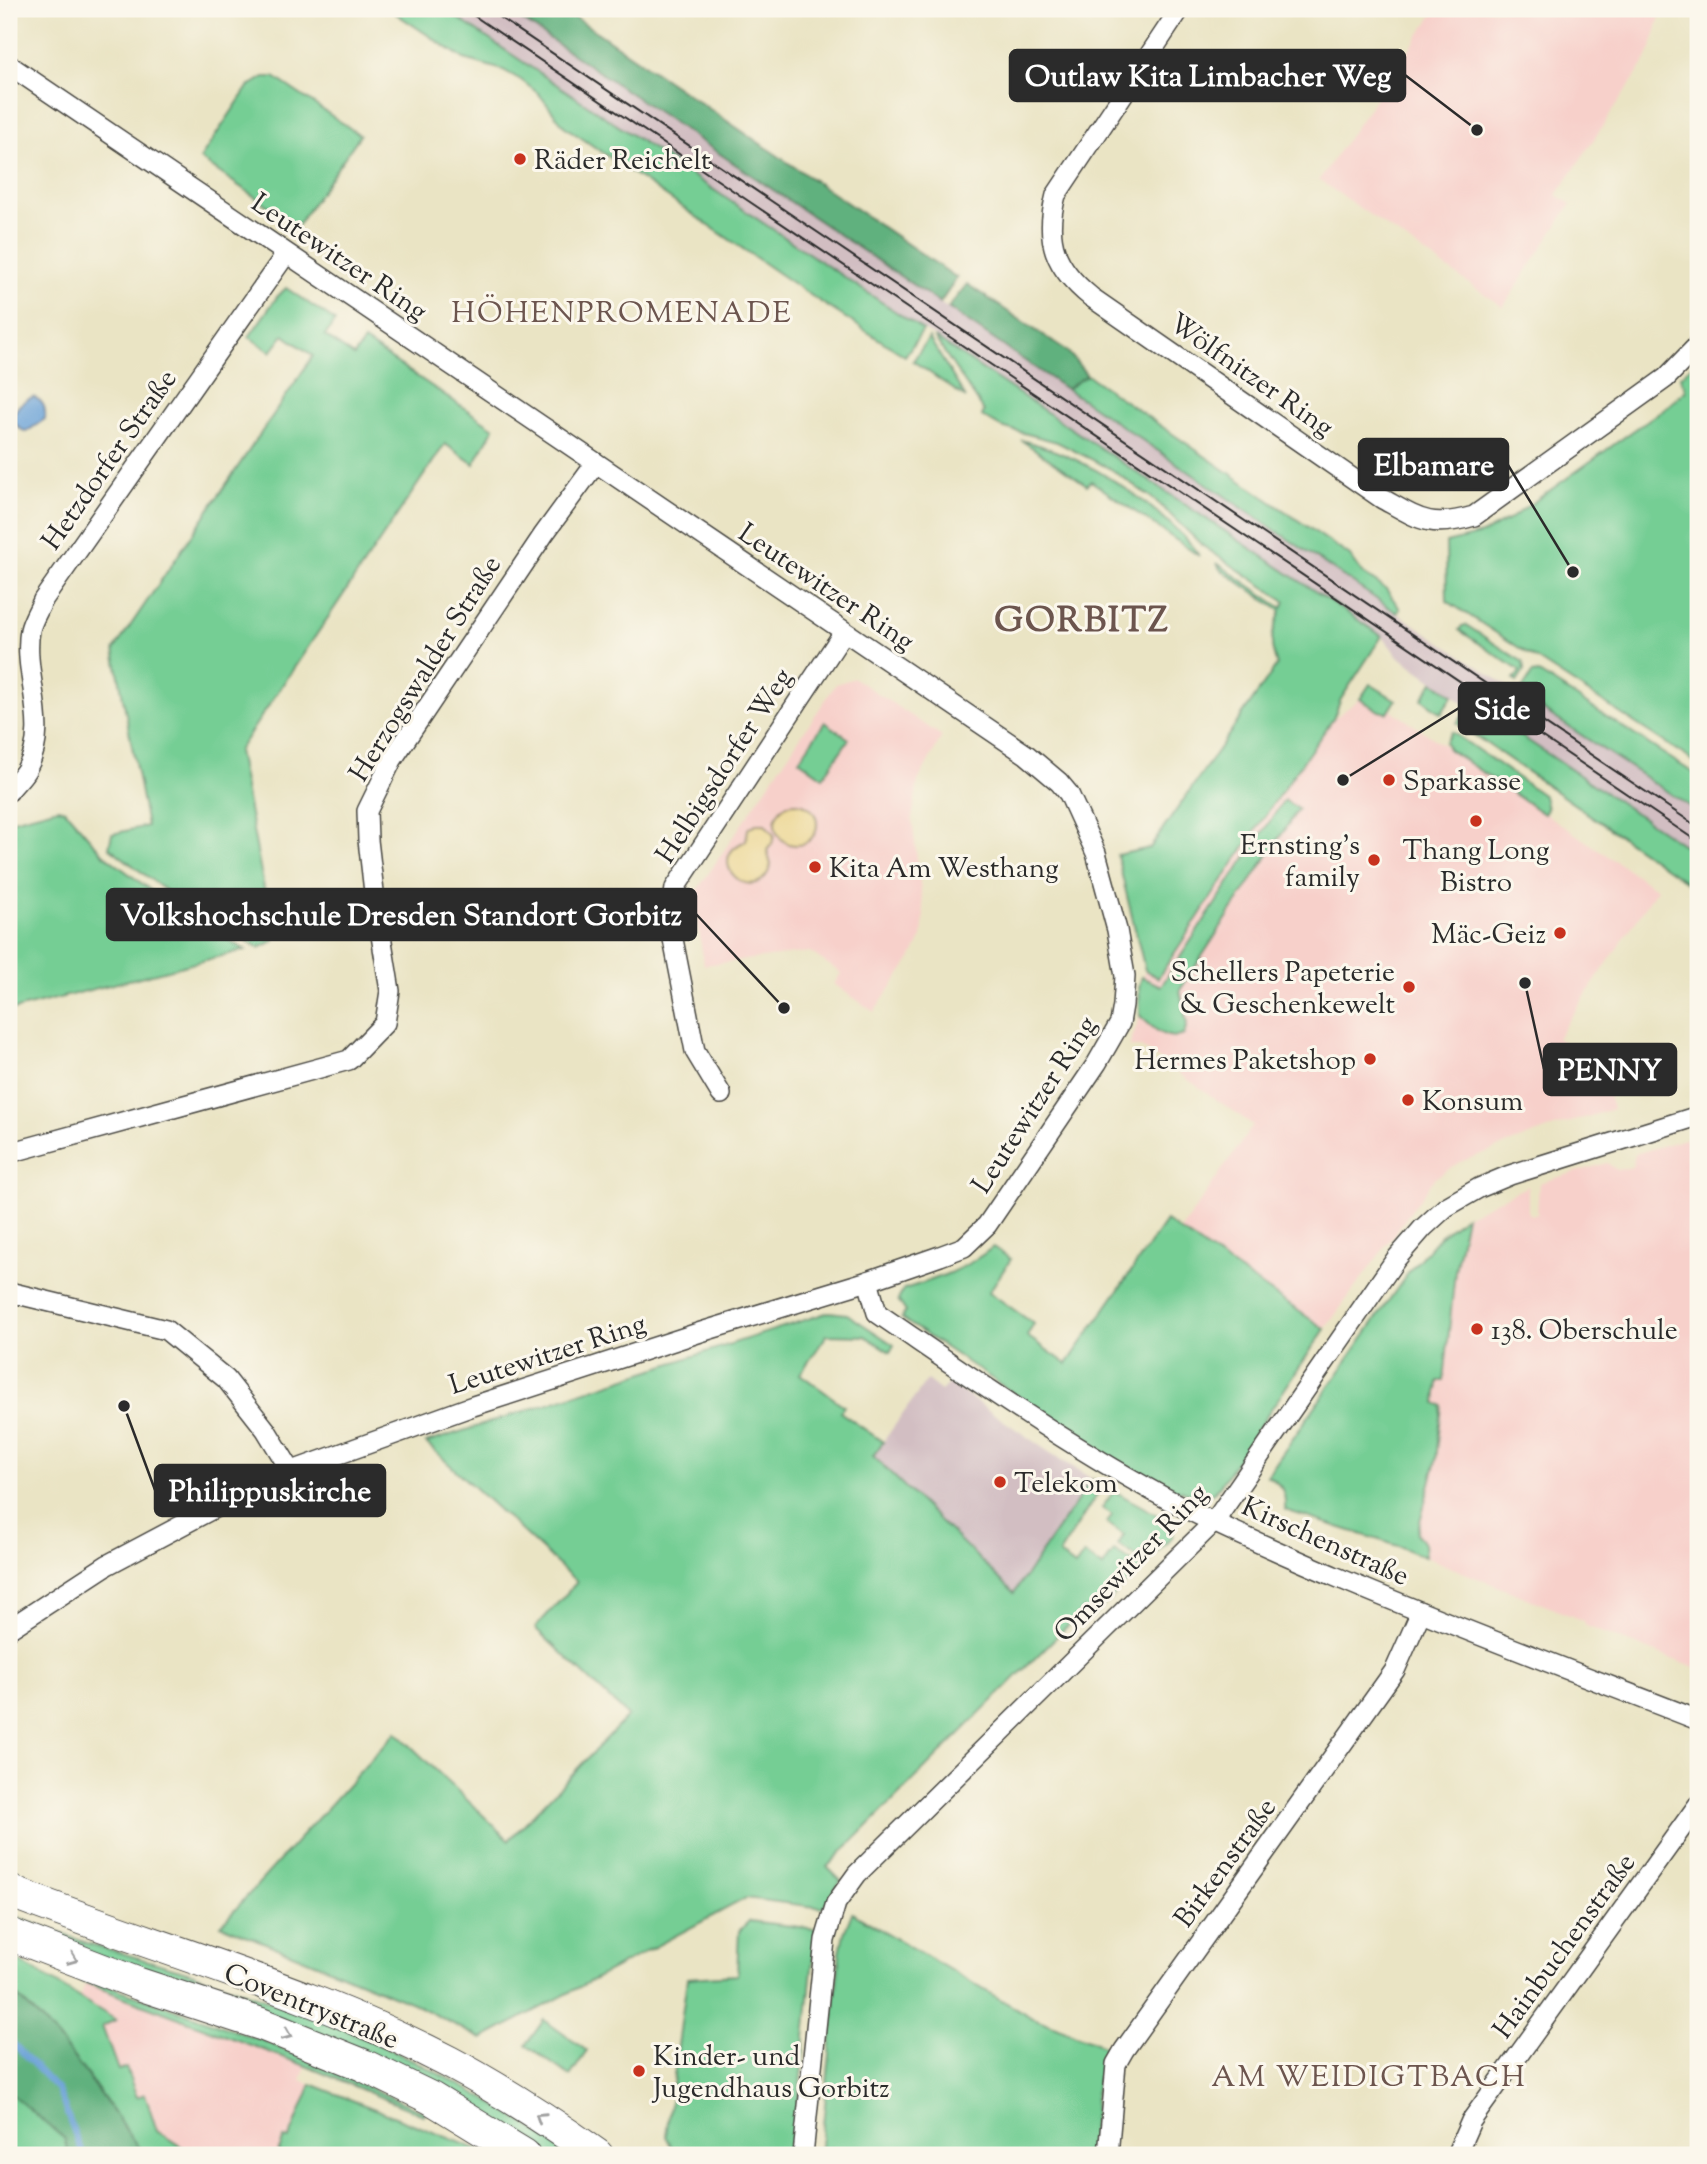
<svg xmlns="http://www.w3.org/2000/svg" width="1707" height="2164" viewBox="0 0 1707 2164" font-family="'Sorts Mill Goudy',serif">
	<rect width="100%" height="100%" fill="#fbf7ec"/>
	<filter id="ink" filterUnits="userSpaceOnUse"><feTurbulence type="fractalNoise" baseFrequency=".0143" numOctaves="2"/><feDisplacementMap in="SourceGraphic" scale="14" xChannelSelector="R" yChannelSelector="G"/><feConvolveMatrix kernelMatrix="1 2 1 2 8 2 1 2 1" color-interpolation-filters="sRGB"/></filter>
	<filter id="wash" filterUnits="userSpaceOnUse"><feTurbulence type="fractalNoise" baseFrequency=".00686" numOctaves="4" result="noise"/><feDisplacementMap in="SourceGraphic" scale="28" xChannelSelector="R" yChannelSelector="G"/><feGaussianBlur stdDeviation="1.57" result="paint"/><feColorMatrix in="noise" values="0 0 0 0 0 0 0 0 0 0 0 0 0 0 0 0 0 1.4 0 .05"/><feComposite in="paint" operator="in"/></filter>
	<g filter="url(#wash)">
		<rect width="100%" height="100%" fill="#eae4c4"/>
		<!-- built -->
		<g fill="#f7d0ca">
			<polygon points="1437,9 1662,9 1651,48 1643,65 1557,195 1571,204 1503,307 1319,180"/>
			<polygon points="854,678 942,736 918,781 912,819 924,915 922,937 911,959 874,1012 834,984 841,973 810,952 704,965 694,895 836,684"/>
			<polygon points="1360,699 1379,711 1388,713 1390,709 1657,889 1557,1038 1601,1068 1613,1109 1548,1129 1460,1162 1435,1178 1325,1329 1180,1231 1253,1125 1141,1047 1129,1047 1140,1016 1139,986 1145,970 1159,978 1273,804 1333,719"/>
			<polygon points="1698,1135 1698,1669 1586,1626 1584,1621 1425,1557 1424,1544 1417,1533 1436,1460 1442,1405 1436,1404 1438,1381 1444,1381 1455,1271 1466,1216 1528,1186 1528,1214 1537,1215 1539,1183 1607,1163 1617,1170 1632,1167 1635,1154"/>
			<polygon points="86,1983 306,2066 301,2080 311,2084 289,2140 284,2138 277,2155 184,2155 185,2150 157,2131 145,2094 137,2098 126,2068 118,2070 102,2025 116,2019 79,1997"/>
		</g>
		<!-- industrial -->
		<g fill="#d2bec2">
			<polygon points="444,9 506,9 1397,613 1698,812 1698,855 1484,712 1481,715 1398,656 1382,636"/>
			<polygon points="927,1380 941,1391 949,1383 1049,1452 1092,1479 1014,1594 873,1456"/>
		</g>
		<!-- green -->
		<g fill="#75ce94" stroke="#507c60" stroke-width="2">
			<polygon points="389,9 444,9 923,330 905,356 816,299 564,126 539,94 521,80 503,70 464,59"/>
			<polygon points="264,77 274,77 360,135 297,226 200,159 248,87"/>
			<polygon points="286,288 335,321 325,336 354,356 364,341 494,428 474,464 445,444 238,751 274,941 259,948 162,888 109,847 112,834 147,826 114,650 313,356 284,335 271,352 249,337 277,297"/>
			<path d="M934 337 1382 636 1341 699 1333 719 1273 804 1158 978 1145 970 1117 855 1150 848 1277 665C1268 641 1272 634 1281 611L1220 569 1217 563 1282 608 1285 601 1203 546 1156 501 1111 469 1057 442 1001 427 982 416 984 411Z"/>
			<polygon points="929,338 966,398 913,361"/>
			<polygon points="1692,365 1698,370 1698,764 1447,601 1446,543 1482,534 1510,519 1669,405 1686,390 1680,377"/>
			<polygon points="1087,375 1350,556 1362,573 1386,589 1400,609 1397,613 1067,389"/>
			<path d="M1021 440C1076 454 1124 483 1166 520 1178 531 1191 542 1199 556L1091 481 1087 485Z"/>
			<polygon points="1466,625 1523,662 1524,671 1517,682 1514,680 1520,671 1459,630 1462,626"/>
			<polygon points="1539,673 1698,776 1698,812 1519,694 1532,674"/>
			<polygon points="1433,682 1453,695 1441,713 1422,699"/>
			<polygon points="1370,684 1396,700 1388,713 1379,711 1360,699"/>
			<polygon points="1470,707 1481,715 1484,711 1698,855 1698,890 1457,723"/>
			<polygon points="825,722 849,739 823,777 799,760"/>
			<polygon points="1452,732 1544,796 1547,809 1544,814 1448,749 1445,742"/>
			<path d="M1284 800 1298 809 1180 990 1187 1024 1184 1035C1165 1042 1154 1028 1140 1016L1139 986 1142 977 1161 986Z"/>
			<polygon points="58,808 65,810 103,854 170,905 245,950 9,1011 9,821"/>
			<path d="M1466 1216 1455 1271 1444 1381H1438L1436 1404 1442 1405 1436 1460 1417 1533 1424 1544 1425 1557 1398 1546 1285 1510C1286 1492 1282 1484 1267 1476L1410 1270 1440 1236Z"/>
			<path d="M1166 1221 1325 1329 1219 1487C1206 1501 1196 1498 1181 1490L1177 1496 1103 1453 901 1318 906 1312 898 1300 904 1289C937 1279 966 1269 993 1247L1011 1259 989 1292 1034 1324 1027 1336 1067 1364Z"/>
			<polygon points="829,1312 847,1314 894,1345 890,1352 865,1336 827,1335 800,1374 844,1406 840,1412 883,1442 873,1456 1014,1593 1092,1479 1103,1485 1059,1554 1075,1566 1084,1554 1103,1567 1114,1551 1142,1568 1092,1617 1084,1609 827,1867 841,1881 823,1908 746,1898 482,2039 415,2004 221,1925 396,1732 509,1840 628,1716 535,1628 577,1582 426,1443"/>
			<polygon points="1114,1491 1170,1522 1174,1528 1172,1537 1147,1563 1118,1545 1124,1535 1107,1523 1112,1515 1102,1508"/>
			<polygon points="852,1913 1031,2017 1106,2047 1097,2081 1090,2155 820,2155 840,1952 844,1933"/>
			<polygon points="9,1914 87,1943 194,1974 326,2021 409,2058 481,2096 574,2155 546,2155 534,2146 9,1922"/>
			<polygon points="749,1921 816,1929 793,2155 676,2155 666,2136 687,1978 737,1975 739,1931"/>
			<path d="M9 1955 116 2020 102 2026 118 2070 126 2068 137 2097 145 2094 157 2131 186 2150 184 2155H147L138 2147C98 2090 62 2034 9 1989Z"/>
			<polygon points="67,1971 261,2040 425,2112 423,2115 306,2066 86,1983 66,1974"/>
			<polygon points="544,2020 587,2051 570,2076 526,2045"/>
			<polygon points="311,2084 492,2155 277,2155 284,2138 289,2139"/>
			<polygon points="9,2092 65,2139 68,2155 9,2155"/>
		</g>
		<!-- forest -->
		<g fill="#60b17e" stroke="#466e54" stroke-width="2">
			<polygon points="506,9 563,9 957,278 940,303"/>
			<polygon points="967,284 1068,352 1087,375 1066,389 948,308"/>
			<path d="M9 1989C62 2034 98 2091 138 2147L147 2155H68L65 2139 9 2092Z"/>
		</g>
		<!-- sand -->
		<g fill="#eeda9e" stroke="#8c8264" stroke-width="2">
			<circle cx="796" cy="824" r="21"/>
			<path d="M756 824H765L774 835 772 844 767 850 771 865C757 911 699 860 746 841L748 829Z"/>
		</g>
		<!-- water -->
		<path fill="#69a1d7" stroke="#4a6681" stroke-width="2" d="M33 397C44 401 46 408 45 419L26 432C5 422 15 403 33 397Z"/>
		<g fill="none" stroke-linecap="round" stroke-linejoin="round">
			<!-- stream -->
			<polyline stroke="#69a1d7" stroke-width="6" points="9,2039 58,2090 83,2155"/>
		</g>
	</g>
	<g filter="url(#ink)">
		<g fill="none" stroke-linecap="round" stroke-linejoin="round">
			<!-- minor casing -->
			<g stroke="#484742" stroke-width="22">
				<g id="minor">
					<path d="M1180 9 1056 195C1044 240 1055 268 1091 297L1381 498C1419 519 1429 529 1474 516L1666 378 1698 345"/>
					<polyline points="9,65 1027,755 1059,782 1069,794 1096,853 1117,930 1125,976 1123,1005 1120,1023 1097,1063 987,1225 964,1247 940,1256 868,1281 701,1332 473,1406 295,1470 235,1497 107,1565 9,1629"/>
					<path d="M9 791C14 784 22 777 26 770 52 726 22 676 30 630 32 620 39 610 43 600L286 254"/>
					<polyline points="721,1094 695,1051 670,924 675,888 844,632"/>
					<polyline points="9,1153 349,1060 385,1023 390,991 374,892 368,840 367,811 392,760 544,534 596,463"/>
					<path d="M868 1281 877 1313C974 1379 1071 1448 1175 1503 1227 1530 1281 1553 1334 1576 1454 1627 1577 1673 1698 1720"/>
					<polyline points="9,1292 166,1330 226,1379 266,1430 291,1471"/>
					<polyline points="803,2155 825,1940 836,1903 857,1874 1214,1522 1396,1259 1423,1228 1446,1207 1479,1188 1510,1175 1698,1116"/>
					<polyline points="1108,2155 1116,2064 1124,2050 1395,1670 1421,1612"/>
					<polyline points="1456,2155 1471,2121 1698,1805"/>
				</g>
			</g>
			<!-- primary casing -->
			<g stroke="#484742" stroke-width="34">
				<g id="primary">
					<path d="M9 1891C154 1948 311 1990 449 2062 500 2089 549 2121 597 2155"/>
					<polyline points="9,1934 139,1984 261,2024 363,2065 431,2098 524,2155"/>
				</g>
			</g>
			<!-- minor -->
			<use href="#minor" stroke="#fff" stroke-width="19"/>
			<!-- primary -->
			<use href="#primary" stroke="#fff" stroke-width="32"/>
			<!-- tram -->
			<g stroke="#2b2b2b" stroke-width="2">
				<polyline points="464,9 1698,842"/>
				<polyline points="487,9 1698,827"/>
			</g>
		</g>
		<!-- one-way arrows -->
		<defs><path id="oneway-chevron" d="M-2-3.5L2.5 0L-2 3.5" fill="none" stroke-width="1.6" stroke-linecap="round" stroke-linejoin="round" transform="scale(1.75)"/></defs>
		<g stroke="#a0a0a0">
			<use href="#oneway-chevron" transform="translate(73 1959) rotate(21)"/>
			<use href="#oneway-chevron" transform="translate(287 2035) rotate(22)"/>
			<use href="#oneway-chevron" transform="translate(540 2117) rotate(-147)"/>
		</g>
	</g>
	<!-- markers -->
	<g fill="#c8321e" stroke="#fbf7ec" stroke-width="2.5">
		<circle cx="520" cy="159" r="7"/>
		<circle cx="1389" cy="780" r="7"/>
		<circle cx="1476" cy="821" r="7"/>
		<circle cx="1374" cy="860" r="7"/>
		<circle cx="815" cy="867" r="7"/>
		<circle cx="1560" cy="933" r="7"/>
		<circle cx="1409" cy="987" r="7"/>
		<circle cx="1370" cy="1059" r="7"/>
		<circle cx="1408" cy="1100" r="7"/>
		<circle cx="1477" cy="1329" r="7"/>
		<circle cx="1000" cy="1482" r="7"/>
		<circle cx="639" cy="2071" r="7"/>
	</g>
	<g text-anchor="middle" stroke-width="6" stroke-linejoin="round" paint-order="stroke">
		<!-- poi labels -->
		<g font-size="28" fill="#2b2b2b" stroke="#fbf7ec" text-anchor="start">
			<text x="534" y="169">Räder Reichelt</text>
			<text x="1403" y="790">Sparkasse</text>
			<text x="1360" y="854" text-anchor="end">Ernsting's<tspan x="1360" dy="32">family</tspan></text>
			<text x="1476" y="859" text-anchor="middle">Thang Long<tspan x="1476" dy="32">Bistro</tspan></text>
			<text x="829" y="877">Kita Am Westhang</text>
			<text x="1546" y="943" text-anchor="end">Mäc-Geiz</text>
			<text x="1395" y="981" text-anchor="end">Schellers Papeterie<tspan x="1395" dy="32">&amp; Geschenkewelt</tspan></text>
			<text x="1356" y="1069" text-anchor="end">Hermes Paketshop</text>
			<text x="1422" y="1110">Konsum</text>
			<text x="1491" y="1339">138. Oberschule</text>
			<text x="1014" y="1492">Telekom</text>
			<text x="653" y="2065">Kinder- und<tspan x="653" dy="32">Jugendhaus Gorbitz</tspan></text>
		</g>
		<!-- street labels -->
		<g font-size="28" fill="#2b2b2b" stroke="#fbf7ec">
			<text transform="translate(340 256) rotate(34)" y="10">Leutewitzer Ring</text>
			<text transform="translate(1252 374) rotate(35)" y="10">Wölfnitzer Ring</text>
			<text transform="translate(108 459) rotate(-55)" y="10">Hetzdorfer Straße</text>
			<text transform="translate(827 586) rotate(34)" y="10">Leutewitzer Ring</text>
			<text transform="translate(424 668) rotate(-58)" y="10">Herzogswalder Straße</text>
			<text transform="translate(723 765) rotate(-57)" y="10">Helbigsdorfer Weg</text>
			<text transform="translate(1033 1104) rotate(-57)" y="10">Leutewitzer Ring</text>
			<text transform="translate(547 1353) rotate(-18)" y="10">Leutewitzer Ring</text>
			<text transform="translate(1326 1540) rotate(24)" y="10">Kirschenstraße</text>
			<text transform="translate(1130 1562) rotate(-46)" y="10">Omsewitzer Ring</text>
			<text transform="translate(1224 1862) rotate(-54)" y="10">Birkenstraße</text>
			<text transform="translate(1563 1945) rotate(-54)" y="10">Hainbuchenstraße</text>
			<text transform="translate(312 2005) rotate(22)" y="10">Coventrystraße</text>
		</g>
		<!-- neighbourhood labels -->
		<g font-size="30" letter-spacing="2" fill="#6c554e" stroke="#fbf7ec">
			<text x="622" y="322">HÖHENPROMENADE</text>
			<text x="1369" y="2086">AM WEIDIGTBACH</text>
		</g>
		<!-- district labels -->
		<g font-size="35" font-weight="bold" letter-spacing="2" fill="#6c554e" stroke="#fbf7ec">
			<text x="1082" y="631">GORBITZ</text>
		</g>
	</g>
	<!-- callouts -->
	<path fill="none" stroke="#2b2b2b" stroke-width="2.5" d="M1477 130L1405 75M1573 572L1508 465M1343 780L1459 708M784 1008L696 914M1525 983L1544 1069M124 1406L155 1490"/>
	<g fill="#2b2b2b" stroke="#fbf7ec" stroke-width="2.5">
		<circle cx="1477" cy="130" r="7"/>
		<circle cx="1573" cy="572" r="7"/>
		<circle cx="1343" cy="780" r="7"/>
		<circle cx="784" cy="1008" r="7"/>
		<circle cx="1525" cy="983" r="7"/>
		<circle cx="124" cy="1406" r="7"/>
	</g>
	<g fill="#2b2b2b" stroke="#2b2b2b" stroke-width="2.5">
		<rect x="1010" y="50" width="395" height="51" rx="7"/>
		<rect x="1359" y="439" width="149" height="51" rx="7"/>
		<rect x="1459" y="683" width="85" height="51" rx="7"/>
		<rect x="107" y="889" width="589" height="51" rx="7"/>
		<rect x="1544" y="1044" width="132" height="51" rx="7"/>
		<rect x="155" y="1465" width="230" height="51" rx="7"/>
	</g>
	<g font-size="30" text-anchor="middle" font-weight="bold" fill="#fff">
		<text x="1208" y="86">Outlaw Kita Limbacher Weg</text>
		<text x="1434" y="475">Elbamare</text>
		<text x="1502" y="719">Side</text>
		<text x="401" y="925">Volkshochschule Dresden Standort Gorbitz</text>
		<text x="1610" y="1080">PENNY</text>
		<text x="270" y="1501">Philippuskirche</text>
	</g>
	<!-- margin -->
	<rect width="1707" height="2164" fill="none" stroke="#fbf7ec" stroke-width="35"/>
</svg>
